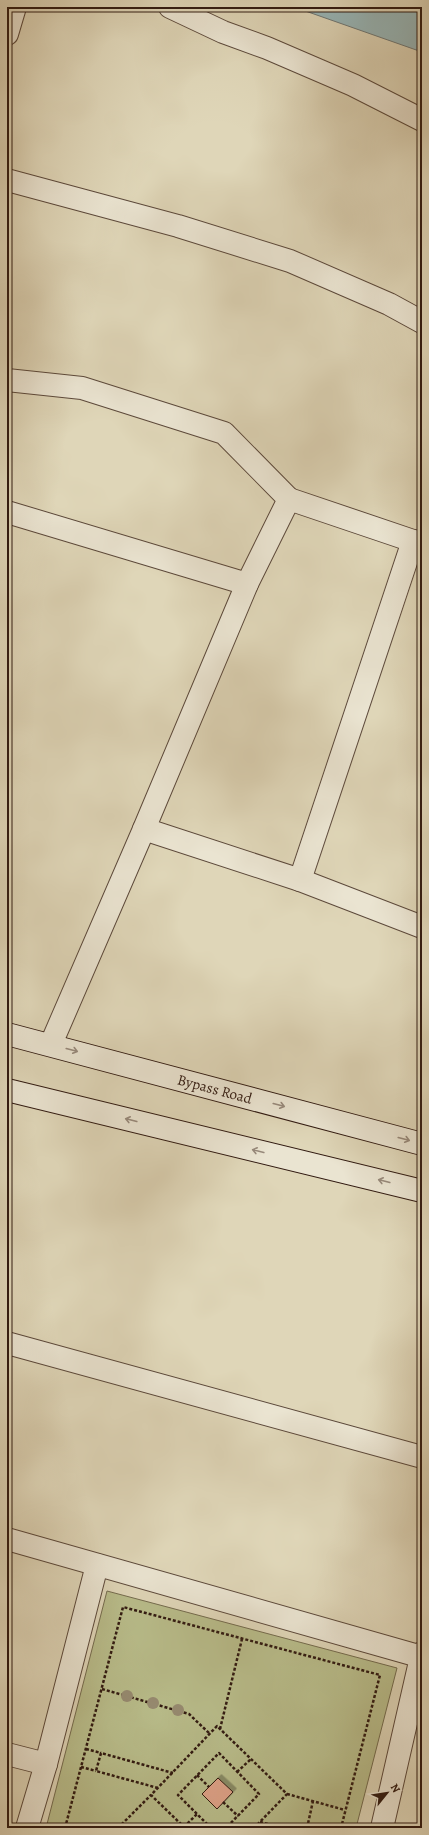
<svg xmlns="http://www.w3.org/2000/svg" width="429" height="1835" viewBox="0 0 429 1835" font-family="Alegreya,serif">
	<defs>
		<filter id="shadow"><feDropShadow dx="3.5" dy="-3.5" stdDeviation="0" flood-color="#0004"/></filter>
	</defs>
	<rect width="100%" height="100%" fill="#dfd6b8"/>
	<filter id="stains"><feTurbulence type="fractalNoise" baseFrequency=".005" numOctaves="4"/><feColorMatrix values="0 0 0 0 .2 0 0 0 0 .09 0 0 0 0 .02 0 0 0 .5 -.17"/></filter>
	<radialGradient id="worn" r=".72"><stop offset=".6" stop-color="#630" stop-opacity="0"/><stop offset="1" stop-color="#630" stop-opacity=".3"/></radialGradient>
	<!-- green -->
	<polygon fill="#b8bc8a" stroke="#746b4e" points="107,1591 397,1668 356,1828 46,1828"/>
	<!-- water -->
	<polygon fill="#98b7b9" stroke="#6f7876" points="294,7 422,7 422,52"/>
	<!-- building -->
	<polygon fill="#dda187" stroke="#311a11" filter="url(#shadow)" points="218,1778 233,1792 217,1809 202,1794"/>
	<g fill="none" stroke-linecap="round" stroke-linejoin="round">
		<!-- street casing -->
		<g stroke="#5c493b" stroke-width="24">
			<g id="street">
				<polyline points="170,7 223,32 267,48 353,85 422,120"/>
				<polyline points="7,34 15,7"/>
				<polyline points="7,180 178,226 290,261 389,304 422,322"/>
				<polyline points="7,380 82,388 224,433 289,499"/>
				<polyline points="7,512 247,584"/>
				<polyline points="422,544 289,499 247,584 144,829 300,880 422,927"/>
				<polyline points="300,880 413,541"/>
				<polyline points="51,1044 144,829"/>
				<polyline points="7,1343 422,1457"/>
				<polyline points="7,1539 422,1657"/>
				<polyline points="7,1754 46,1764 27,1828"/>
				<polyline points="46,1764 97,1565"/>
				<polyline points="382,1828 422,1653"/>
			</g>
		</g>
		<!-- secondary casing -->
		<g stroke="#311a11" stroke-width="24">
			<g id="secondary">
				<path id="s1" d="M7 1034 422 1144"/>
				<polyline points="7,1090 422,1191"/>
			</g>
		</g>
		<!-- path -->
		<g stroke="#311a11" stroke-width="2.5" stroke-dasharray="3 2" stroke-linecap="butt">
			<polyline points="102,1689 189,1714 210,1734"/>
			<polyline points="220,1729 242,1639"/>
			<polyline points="86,1749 101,1753"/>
			<polyline points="81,1767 96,1771"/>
			<polyline points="237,1772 251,1759"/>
			<polyline points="197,1775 209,1787"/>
			<polyline points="158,1788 96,1771 101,1753 173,1773"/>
			<polyline points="287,1794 345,1810"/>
			<polyline points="223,1802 238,1816"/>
			<polyline points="260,1822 283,1828"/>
			<polyline points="184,1827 197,1814"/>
			<polyline points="65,1828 123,1607 380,1675 341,1828"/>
			<polyline points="118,1828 151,1795"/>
			<polyline points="185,1828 151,1795 217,1726 287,1794 254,1828"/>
			<polyline points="211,1828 178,1795 219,1753 259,1794 226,1828"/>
			<polyline points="307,1828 313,1801"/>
		</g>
		<!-- street -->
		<use href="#street" stroke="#eae4d1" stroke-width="22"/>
		<!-- secondary -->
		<use href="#secondary" stroke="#eae4d1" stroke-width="22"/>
	</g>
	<!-- trees -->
	<g fill="#968a70">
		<circle cx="127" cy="1696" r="6"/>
		<circle cx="153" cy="1703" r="6"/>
		<circle cx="178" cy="1710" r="6"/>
	</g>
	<!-- one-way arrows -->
	<defs><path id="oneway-shaft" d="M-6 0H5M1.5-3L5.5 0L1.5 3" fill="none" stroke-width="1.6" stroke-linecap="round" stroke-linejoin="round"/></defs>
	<g stroke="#97897b">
		<use href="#oneway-shaft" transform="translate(72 1050) rotate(15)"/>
		<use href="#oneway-shaft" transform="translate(279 1105) rotate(15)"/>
		<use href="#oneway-shaft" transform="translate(131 1120) rotate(-166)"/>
		<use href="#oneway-shaft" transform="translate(404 1139) rotate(15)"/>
		<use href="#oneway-shaft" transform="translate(258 1151) rotate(-166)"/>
		<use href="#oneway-shaft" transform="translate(384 1181) rotate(-166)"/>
	</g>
	<g text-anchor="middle" stroke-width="3" stroke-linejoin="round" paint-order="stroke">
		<!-- street labels -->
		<g font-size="15" fill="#311a11" stroke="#eae4d1">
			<text dy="5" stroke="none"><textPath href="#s1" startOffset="215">Bypass Road</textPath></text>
		</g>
	</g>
	<!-- margin -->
	<rect width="429" height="1835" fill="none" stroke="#dfd6b8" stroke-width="24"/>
	<rect x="8" y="8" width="413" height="1819" fill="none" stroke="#311a11" stroke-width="2"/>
	<rect x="12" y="12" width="405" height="1811" fill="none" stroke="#311a11"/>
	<!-- north arrow -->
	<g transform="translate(387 1793) rotate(60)" stroke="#eae4d1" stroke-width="3" paint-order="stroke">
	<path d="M0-3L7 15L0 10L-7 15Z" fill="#311a11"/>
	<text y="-6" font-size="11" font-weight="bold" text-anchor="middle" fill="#311a11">N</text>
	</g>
	<rect width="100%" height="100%" filter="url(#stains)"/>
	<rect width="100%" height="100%" fill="url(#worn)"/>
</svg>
